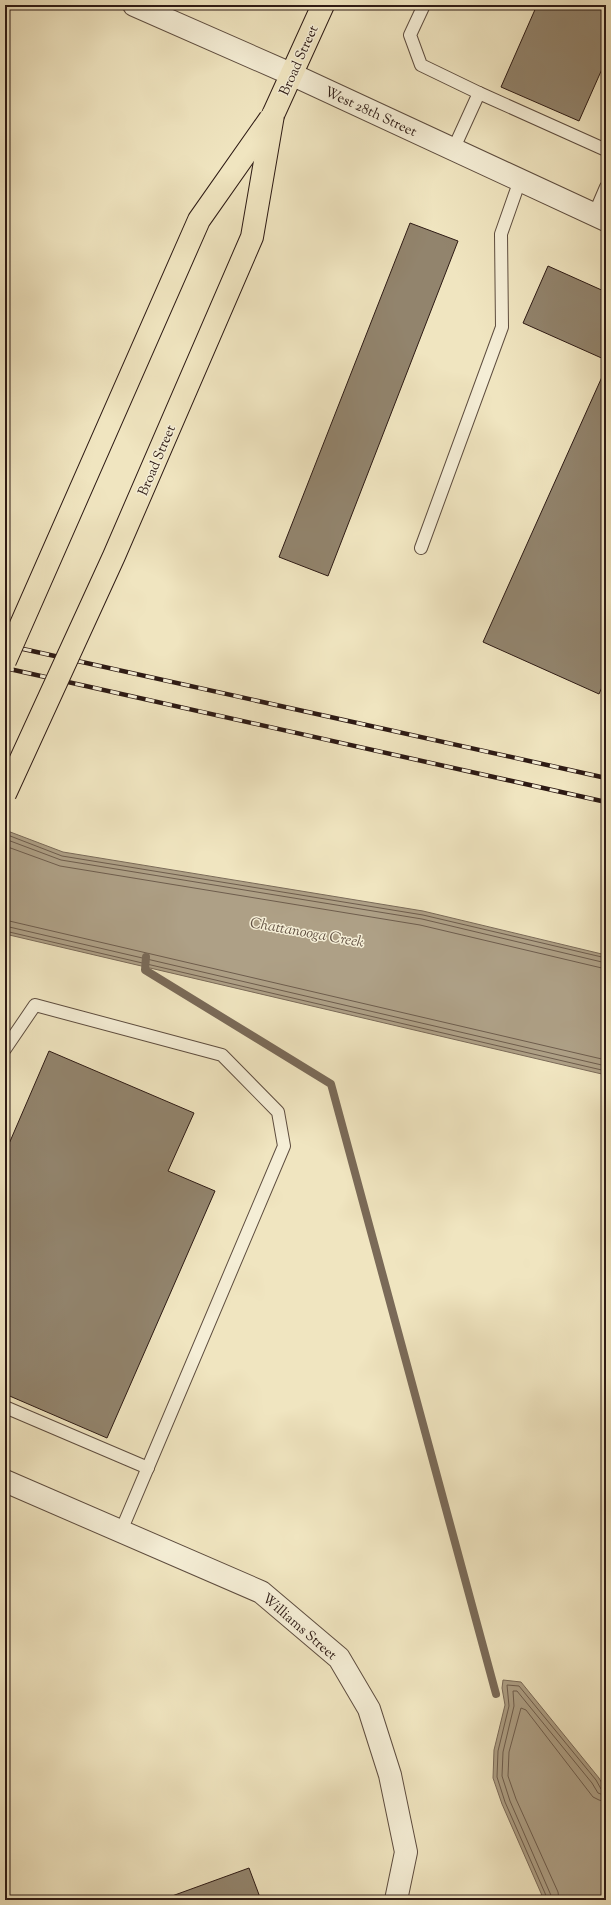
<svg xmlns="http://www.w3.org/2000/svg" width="611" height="1905" viewBox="0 0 611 1905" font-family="'Sorts Mill Goudy',serif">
	<rect width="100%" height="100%" fill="#f0e5c0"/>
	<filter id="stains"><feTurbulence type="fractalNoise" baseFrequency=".005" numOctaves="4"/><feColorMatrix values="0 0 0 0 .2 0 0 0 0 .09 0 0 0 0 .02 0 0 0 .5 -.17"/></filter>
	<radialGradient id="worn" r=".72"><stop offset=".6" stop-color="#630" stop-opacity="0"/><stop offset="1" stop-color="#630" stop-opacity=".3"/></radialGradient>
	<!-- water -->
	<g fill="#aea086" stroke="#7a6a58">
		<polygon points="5,830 63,852 423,911 606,955 606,1075 5,934"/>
		<polygon points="503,1680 521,1682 599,1778 606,1790 606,1900 544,1900 502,1804 493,1778 494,1750 505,1705 502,1688"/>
	</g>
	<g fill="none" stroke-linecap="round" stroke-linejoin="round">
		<!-- shore -->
		<g stroke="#6e5d4d" stroke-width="1">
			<polyline points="5,834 62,856 423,915 606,958"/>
			<polyline points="5,839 61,860 422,919 606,963"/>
			<polyline points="5,846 60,866 420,925 606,969"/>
			<polyline points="5,920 606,1060"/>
			<polyline points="5,926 606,1066"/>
			<polyline points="5,931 606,1071"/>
			<polyline points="548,1900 505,1802 497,1777 498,1751 509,1706 507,1685 519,1686 596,1780 601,1789 606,1791"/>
			<polyline points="553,1900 510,1801 502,1776 503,1752 514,1706 513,1691 517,1691 592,1783 598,1793 606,1796"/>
			<polyline points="559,1900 558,1892 516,1799 508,1776 509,1752 521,1708 526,1710 593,1797 599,1800 606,1802"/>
		</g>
		<!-- stream -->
		<polyline stroke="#7a6a58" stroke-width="8" points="146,957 145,970 331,1084 496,1694"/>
	</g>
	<!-- building -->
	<g fill="#92846d" stroke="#2d1a14">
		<polygon points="537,5 606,5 606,60 579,121 501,87"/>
		<polygon points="410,223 458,241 328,576 279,557"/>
		<polygon points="548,266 606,292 606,360 523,323"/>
		<polygon points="606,368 606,678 599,694 483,642"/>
		<polygon points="49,1051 194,1113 168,1171 215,1191 107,1438 5,1394 5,1153"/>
		<polygon points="249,1868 261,1900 161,1900"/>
	</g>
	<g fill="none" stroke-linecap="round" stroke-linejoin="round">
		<!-- lane casing -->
		<g stroke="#5e4d3f" stroke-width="14">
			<g id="lane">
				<polyline points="424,5 410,35 421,65 479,93 453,150"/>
				<polyline points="479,93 606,150"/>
				<polyline points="594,215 606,187"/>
				<polyline points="421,548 502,327 501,234 520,180"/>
				<polyline points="5,1049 35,1005 222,1055 278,1112 284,1146 121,1531"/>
				<polyline points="5,1407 148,1468"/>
			</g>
		</g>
		<!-- street casing -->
		<g stroke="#5e4d3f" stroke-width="24">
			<g id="street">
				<polyline points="134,5 291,74 606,220"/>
				<polyline points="5,1481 261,1592 339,1658 369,1709 390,1775 406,1852 396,1900"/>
			</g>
		</g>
		<!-- primary casing -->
		<g stroke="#2d1a14" stroke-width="24">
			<polyline id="primary" points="273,115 323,5"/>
		</g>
		<!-- lane -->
		<use href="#lane" stroke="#f5eed6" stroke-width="12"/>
		<!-- street -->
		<use href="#street" stroke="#f5eed6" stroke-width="22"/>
		<!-- primary -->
		<use href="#primary" stroke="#f0e5c0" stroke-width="22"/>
		<!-- rail casing -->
		<g stroke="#2d1a14" stroke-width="4.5">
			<g id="rail">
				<polyline points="5,645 606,778"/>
				<polyline points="5,668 606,802"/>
			</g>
		</g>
		<!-- rail -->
		<use href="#rail" stroke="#f5eed6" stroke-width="3" stroke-dasharray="9" stroke-linecap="butt"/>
		<!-- primary-bridge casing -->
		<g stroke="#2d1a14" stroke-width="24" stroke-linecap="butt">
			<g id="primary-bridge">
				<polyline points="5,661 199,220 270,119"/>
				<polyline points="5,794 114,556 252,237 273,115"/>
			</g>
		</g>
		<!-- primary-bridge -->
		<use href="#primary-bridge" stroke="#f0e5c0" stroke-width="22"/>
	</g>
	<g text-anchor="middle" stroke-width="3" stroke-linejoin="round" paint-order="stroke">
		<!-- street labels -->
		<g font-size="14" fill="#2d1a14" stroke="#f5eed6">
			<text transform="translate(298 60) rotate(-66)" y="5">Broad Street</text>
			<text transform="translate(371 111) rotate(25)" y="5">West 28th Street</text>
			<text transform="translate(156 460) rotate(-67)" y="5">Broad Street</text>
			<text transform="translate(300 1626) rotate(41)" y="5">Williams Street</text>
		</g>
		<!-- water labels -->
		<g font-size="15" font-style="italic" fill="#615042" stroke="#f5eed6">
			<text transform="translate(307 932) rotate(10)" y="5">Chattanooga Creek</text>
		</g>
	</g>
	<!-- margin -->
	<rect width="611" height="1905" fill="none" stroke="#f0e5c0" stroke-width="20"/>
	<rect x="6" y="6" width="599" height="1893" fill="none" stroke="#2d1a14" stroke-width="2"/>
	<rect x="10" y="10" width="591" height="1885" fill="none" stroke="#2d1a14"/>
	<rect width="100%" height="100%" filter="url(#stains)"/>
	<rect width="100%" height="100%" fill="url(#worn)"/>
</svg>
